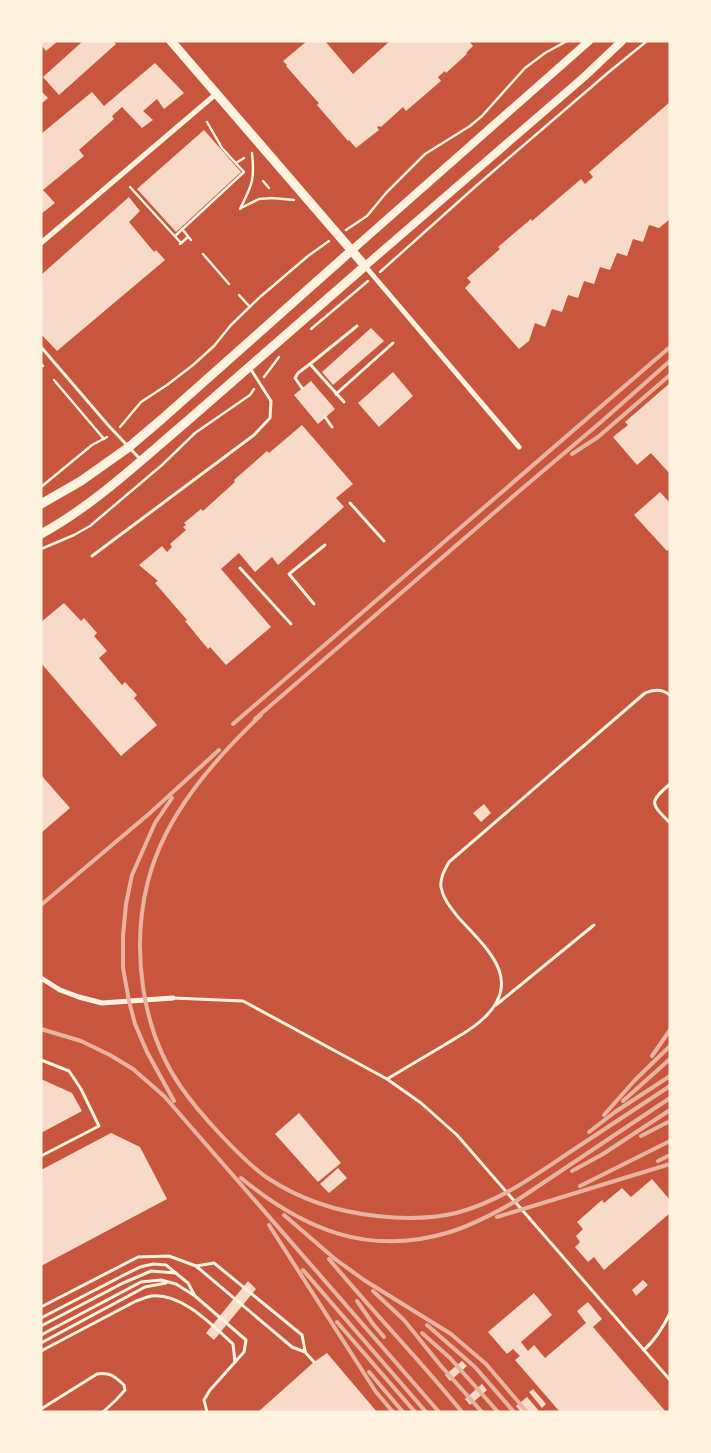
<svg xmlns="http://www.w3.org/2000/svg" width="711" height="1453" viewBox="0 0 711 1453" font-family="'Titillium Web',sans-serif">
	<rect width="100%" height="100%" fill="#c8553d"/>
	<!-- building -->
	<g fill="#f7dbc8">
		<polygon points="41,41 58,41 46,51 41,45"/>
		<polygon points="83,41 113,41 116,44 59,95 43,77"/>
		<polygon points="307,41 325,41 353,74 390,41 469,41 473,46 466,53 467,54 446,73 445,71 438,77 441,81 406,111 403,107 381,127 379,126 377,127 379,130 356,148 349,140 348,141 317,105 319,103 315,99 286,66 287,65 283,61"/>
		<polygon points="155,63 184,93 164,109 157,99 143,111 153,120 142,128 122,107 112,116 114,119 79,150 84,156 43,190 55,203 41,214 41,134 92,92 104,106"/>
		<polygon points="41,91 48,98 41,104"/>
		<polygon points="670,102 670,219 659,228 649,225 643,242 633,239 627,256 617,253 610,270 600,267 594,284 584,281 578,298 568,295 562,312 552,309 545,327 535,323 529,341 519,349 465,288 471,282 467,278 500,249 498,247 531,219 532,221 581,179 585,184 593,177 589,172"/>
		<polygon points="204,130 241,172 176,232 137,189"/>
		<polygon points="129,197 140,211 129,222 154,252 156,250 165,260 57,351 41,334 41,275"/>
		<polygon points="371,328 384,341 333,385 322,372"/>
		<polygon points="393,372 413,396 379,427 358,403"/>
		<polygon points="311,381 335,409 318,424 294,395"/>
		<polygon points="670,383 670,474 651,453 637,465 613,437 628,425 625,422"/>
		<polygon points="302,425 353,484 336,498 344,507 278,565 272,557 255,572 239,553 221,569 271,627 226,665 210,647 208,649 185,621 187,620 155,583 158,581 139,565 162,546 167,552 172,547 170,544 186,530 183,527 186,525 184,523 201,509 203,511 235,482 234,480 267,451 269,453"/>
		<polygon points="660,492 670,503 670,549 667,551 634,515"/>
		<polygon points="64,603 81,621 84,618 97,633 94,636 107,651 99,658 122,685 125,682 137,695 134,698 157,725 121,756 41,663 41,622"/>
		<polygon points="41,775 70,808 41,833"/>
		<polygon points="484,804 491,813 481,822 473,813"/>
		<polygon points="41,1079 72,1093 82,1111 41,1133"/>
		<polygon points="299,1113 341,1163 318,1182 275,1134"/>
		<polygon points="111,1133 140,1147 167,1199 41,1266 41,1170"/>
		<polygon points="338,1168 347,1178 329,1193 320,1184"/>
		<polygon points="652,1179 670,1200 670,1213 604,1270 594,1257 588,1262 575,1247 580,1242 576,1236 583,1229 577,1222 602,1200 604,1203 622,1188 631,1197"/>
		<polygon points="643,1280 648,1285 636,1296 632,1290"/>
		<polygon points="248,1281 256,1289 214,1340 206,1333"/>
		<polygon points="534,1293 552,1315 521,1342 528,1351 534,1345 545,1358 586,1323 577,1311 588,1302 602,1319 593,1327 666,1412 560,1412 515,1360 520,1356 513,1349 507,1354 488,1332"/>
		<polygon points="327,1353 377,1412 258,1412 314,1362"/>
		<polygon points="462,1361 467,1366 450,1381 445,1375"/>
		<polygon points="482,1384 487,1390 470,1405 465,1399"/>
		<polygon points="533,1389 546,1404 542,1408 529,1392"/>
		<polygon points="527,1397 540,1412 521,1412 516,1406"/>
	</g>
	<g fill="none" stroke-linecap="round" stroke-linejoin="round">
		<!-- path -->
		<g stroke="#fff3e0" stroke-width="2.5">
			<polyline points="236,163 244,158"/>
			<polyline points="263,181 269,188"/>
			<polyline points="130,187 181,243"/>
			<polyline points="241,208 259,199 272,198 294,200"/>
			<path d="M240 209C252 185 255 180 252 153"/>
			<polyline points="182,229 191,240"/>
			<polyline points="346,230 367,216 386,193 425,154 470,126 482,116 525,68 545,53 567,41"/>
			<polyline points="175,236 244,172 222,148 207,122"/>
			<polyline points="180,244 188,237"/>
			<polyline points="203,254 229,284"/>
			<polyline points="380,272 476,186 610,71 647,41"/>
			<polyline points="239,295 250,307"/>
			<polyline points="311,329 368,281"/>
			<polyline points="41,364 43,366"/>
			<polyline points="264,377 279,357"/>
			<polyline points="54,380 104,439"/>
			<polyline points="120,427 141,402 167,385 193,365 214,346 231,325 260,297 308,256 329,241"/>
			<polyline points="41,487 92,445 107,437"/>
			<polyline points="41,549 74,535 90,526 162,465 195,433 250,395 254,389"/>
		</g>
		<!-- service -->
		<g stroke="#fff3e0" stroke-width="3">
			<polyline points="41,347 108,425 140,459"/>
			<polyline points="310,364 344,402"/>
			<polyline points="302,388 295,378 298,373 310,364 357,326"/>
			<polyline points="336,394 393,343"/>
			<polyline points="325,417 332,427"/>
			<polyline points="350,503 384,541"/>
			<polyline points="92,556 254,435 270,418 271,401 250,368"/>
			<polyline points="240,568 291,624"/>
			<polyline points="314,604 289,574 325,545"/>
			<path d="M670 784C648 803 651 803 670 823"/>
			<polyline points="173,998 243,1001 387,1079 421,1103 457,1135 670,1380"/>
			<polyline points="496,1005 594,925"/>
			<polyline points="41,1060 69,1071 81,1089 99,1126 41,1156"/>
			<path d="M387 1079C407 1067 426 1056 446 1044 459 1036 473 1029 484 1018 525 979 485 947 458 917 451 908 443 899 441 887 440 878 444 871 449 862L645 693C654 689 662 689 670 695"/>
			<polyline points="196,1266 214,1263 302,1335 305,1351"/>
			<polyline points="41,1307 138,1257 169,1256 196,1266 292,1347 305,1352 314,1362"/>
			<polyline points="41,1318 124,1275 140,1267 153,1264 166,1265 188,1283 195,1296"/>
			<polyline points="41,1326 123,1283 151,1271 176,1273"/>
			<polyline points="41,1335 141,1282 161,1280 176,1284 195,1296 246,1340 244,1352 210,1390 204,1400 207,1412"/>
			<polyline points="41,1343 145,1287 166,1283"/>
			<path d="M644 1350C656 1339 663 1328 670 1313"/>
			<path d="M41 1351 136 1301C140 1300 146 1297 151 1296 181 1292 212 1325 233 1344L235 1362"/>
			<path d="M41 1409 97 1374C110 1372 114 1376 124 1385L125 1390 116 1400 103 1412"/>
		</g>
		<!-- minor -->
		<g stroke="#fff3e0" stroke-width="5">
			<polyline points="41,243 216,94"/>
			<polyline points="365,266 519,447"/>
			<polyline points="41,978 60,990 79,997 102,1003 173,998"/>
		</g>
		<!-- tertiary -->
		<g stroke="#fff3e0" stroke-width="8">
			<polyline points="351,251 589,41"/>
			<polyline points="365,266 584,77 622,41"/>
		</g>
		<!-- secondary -->
		<g stroke="#fff3e0" stroke-width="9">
			<polyline points="41,504 81,481 129,447 162,419 351,251"/>
			<path d="M41 534C94 505 139 462 185 423 245 371 305 318 365 266L171 41"/>
		</g>
		<!-- rail -->
		<g stroke="#e9b49f" stroke-width="4">
			<polyline points="572,454 598,437 670,375"/>
			<path d="M261 715C213 761 165 815 148 881 131 948 141 1030 181 1087 192 1103 205 1118 219 1133 233 1148 248 1164 266 1177 299 1199 338 1212 377 1216 404 1219 431 1219 456 1213 499 1202 534 1176 570 1152 603 1130 637 1108 670 1086"/>
			<polyline points="255,719 517,493 601,422 670,361"/>
			<polyline points="233,724 670,347"/>
			<polyline points="172,798 155,823 132,875 126,904 123,936 123,968 129,1001 135,1024 147,1052 174,1101"/>
			<polyline points="41,905 150,813 219,750"/>
			<polyline points="41,1029 81,1041 110,1055 133,1069 164,1096 439,1412"/>
			<polyline points="652,1056 670,1030"/>
			<polyline points="623,1101 670,1059"/>
			<polyline points="604,1115 635,1080 670,1046"/>
			<polyline points="589,1132 615,1112 670,1076"/>
			<polyline points="641,1136 670,1121"/>
			<polyline points="658,1161 670,1155"/>
			<polyline points="572,1171 603,1154 670,1110"/>
			<path d="M241 1178C304 1230 369 1257 450 1232 473 1225 495 1213 516 1201L670 1098"/>
			<polyline points="580,1186 670,1141"/>
			<polyline points="284,1215 335,1259 364,1280 451,1334 486,1364 527,1412"/>
			<polyline points="497,1217 670,1164"/>
			<polyline points="269,1225 376,1392 393,1412"/>
			<path d="M329 1259C372 1311 420 1360 462 1412"/>
			<polyline points="303,1270 426,1412"/>
			<polyline points="373,1291 404,1320 441,1366 482,1412"/>
			<polyline points="357,1301 373,1324 384,1337"/>
			<polyline points="337,1322 415,1412"/>
			<polyline points="427,1325 475,1367 514,1412"/>
			<polyline points="422,1333 450,1358 498,1412"/>
			<polyline points="369,1372 403,1412"/>
		</g>
	</g>
	<!-- border -->
	<rect width="711" height="1453" fill="none" stroke="#fff3e0" stroke-width="85"/>
</svg>
